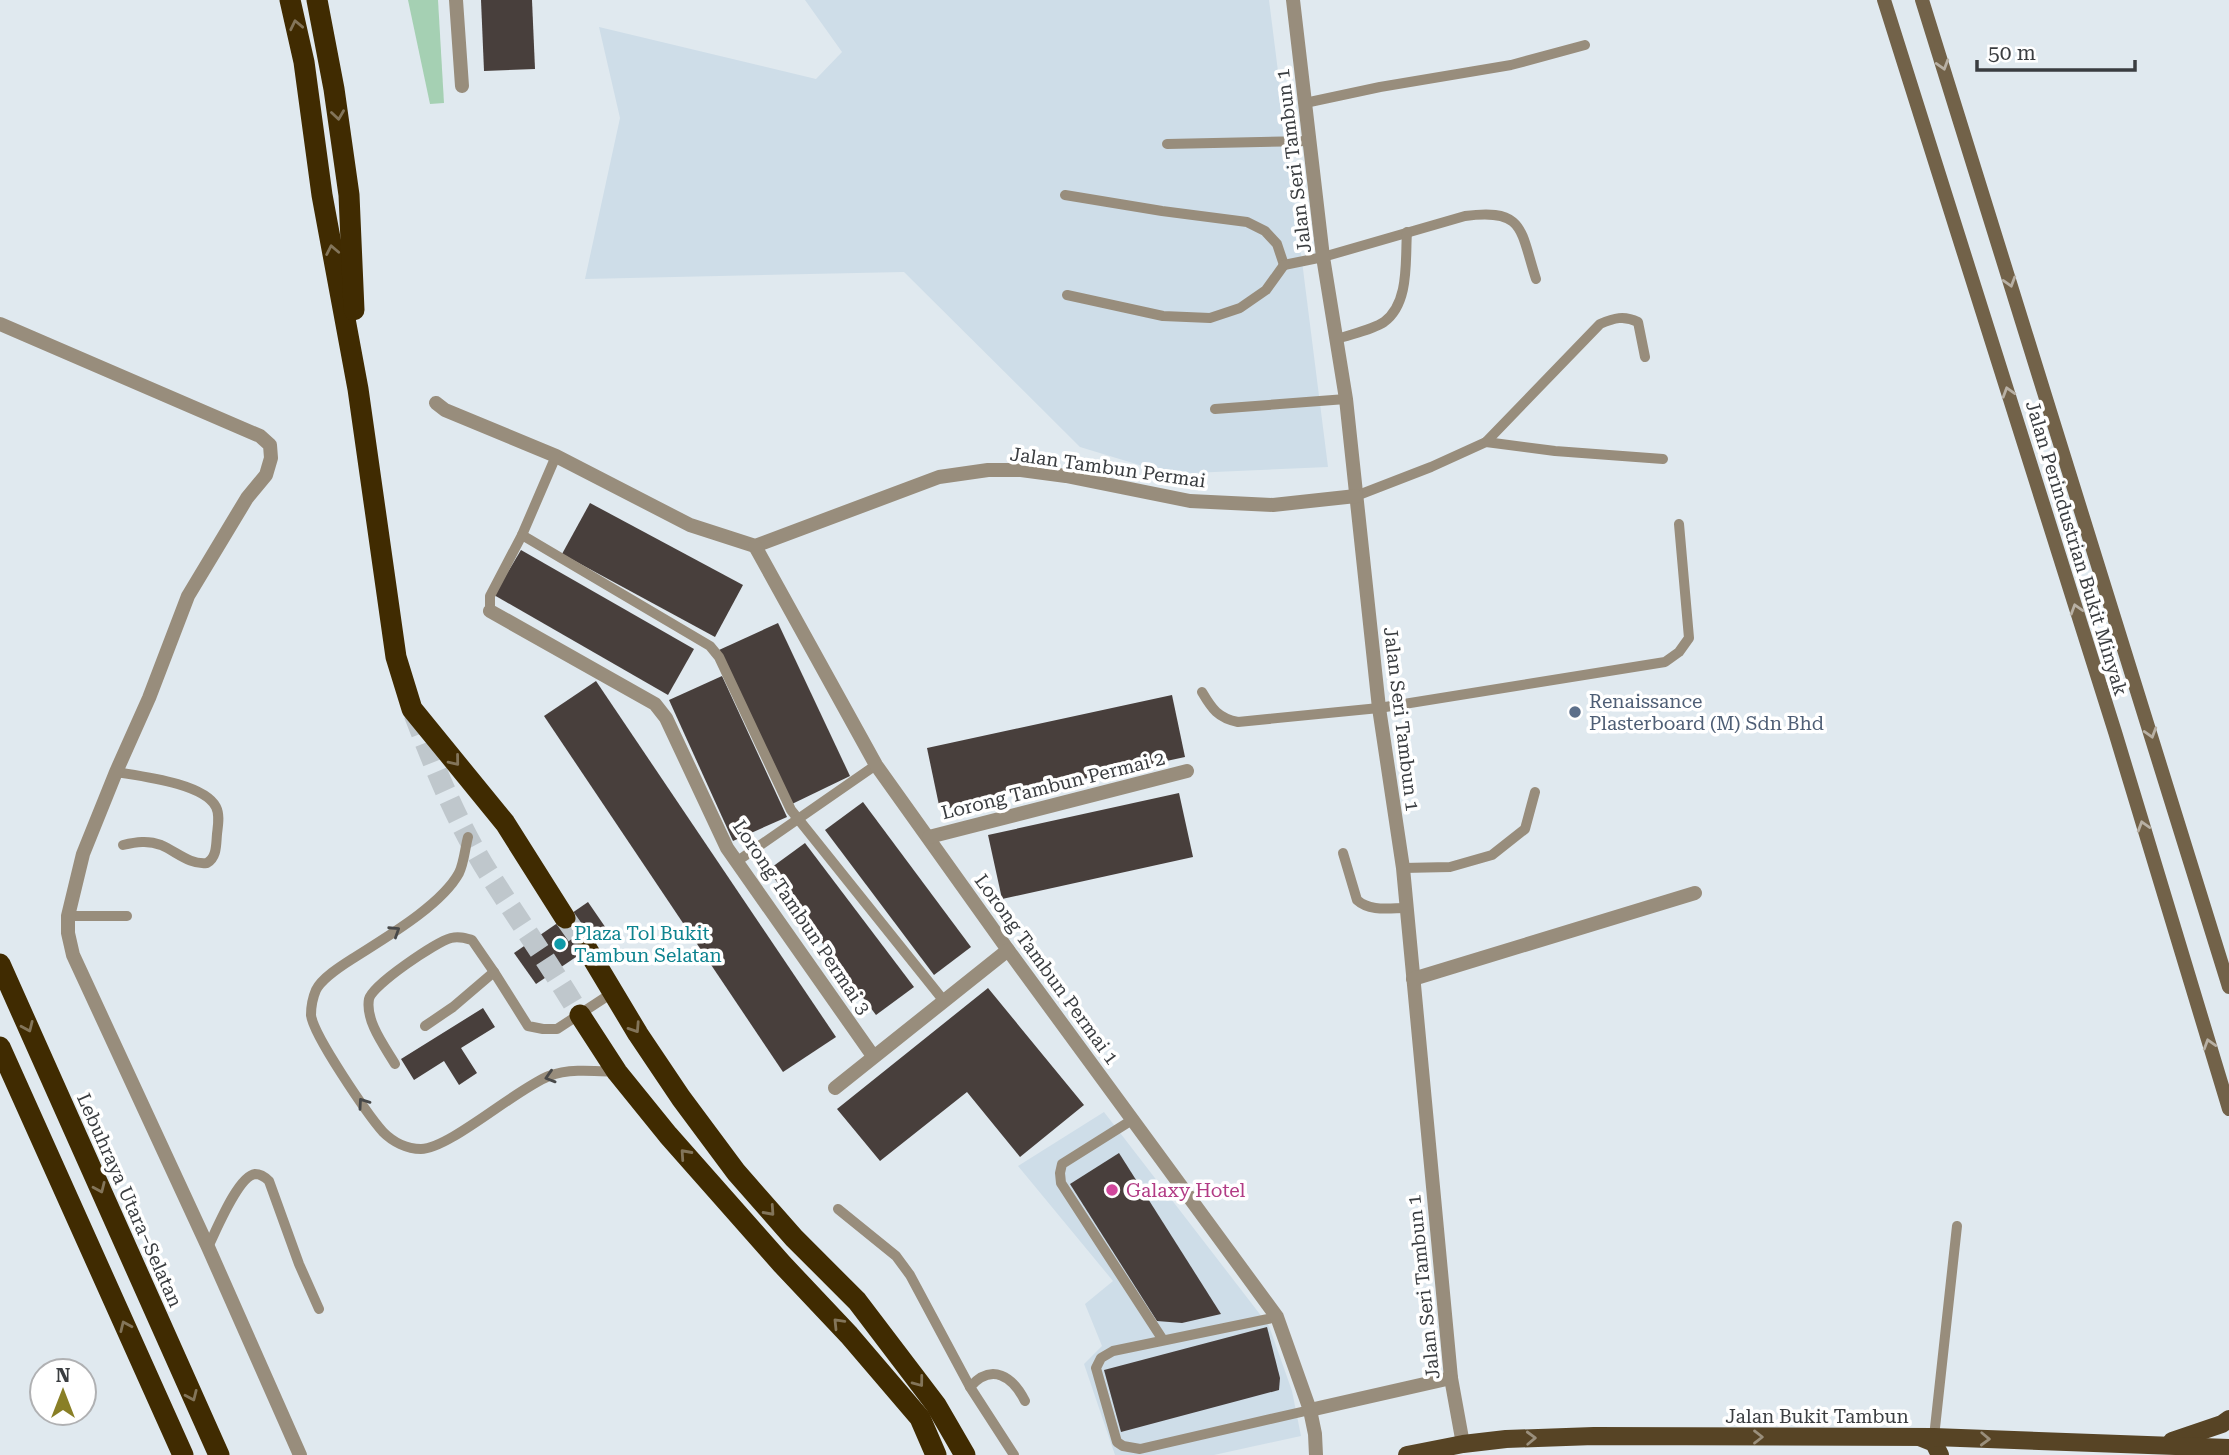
<svg xmlns="http://www.w3.org/2000/svg" width="2229" height="1455" viewBox="0 0 2229 1455" font-family="'Roboto Serif',serif">
	<rect width="100%" height="100%" fill="#e0e9ef"/>
	<!-- built -->
	<g fill="#cedde8">
		<polygon points="805,0 1269,0 1328,467 1169,474 1080,447 904,272 585,279 620,118 599,27 816,79 842,52"/>
		<polygon points="1104,1112 1269,1326 1292,1391 1301,1436 1214,1455 1115,1455 1084,1364 1102,1346 1085,1304 1113,1281 1018,1166"/>
	</g>
	<!-- green -->
	<polygon fill="#a5d0b3" points="408,0 438,0 444,103 430,104"/>
	<!-- building -->
	<g fill="#483f3c">
		<polygon points="481,0 532,0 535,69 484,71"/>
		<polygon points="590,503 743,585 715,637 562,554"/>
		<polygon points="521,550 694,649 668,695 494,595"/>
		<polygon points="778,623 850,776 792,804 719,650"/>
		<polygon points="722,676 787,817 733,841 669,700"/>
		<polygon points="596,681 836,1037 783,1072 544,716"/>
		<polygon points="1172,695 1185,757 940,810 927,748"/>
		<polygon points="1179,793 1193,857 1002,899 988,835"/>
		<polygon points="863,802 971,947 934,975 825,830"/>
		<polygon points="805,843 914,987 876,1015 768,870"/>
		<polygon points="588,902 610,934 536,984 514,953"/>
		<polygon points="988,988 1084,1105 1020,1157 967,1092 880,1161 837,1109"/>
		<polygon points="483,1008 495,1027 461,1048 477,1073 459,1085 444,1061 414,1080 401,1059"/>
		<polygon points="1119,1153 1221,1314 1182,1323 1157,1321 1070,1184"/>
		<polygon points="1267,1327 1280,1378 1279,1390 1121,1432 1104,1370"/>
	</g>
	<g fill="none" stroke-linecap="round" stroke-linejoin="round">
		<!-- motorway-tunnel -->
		<g stroke="#bfc7cc" stroke-width="21" stroke-dasharray="21 10" stroke-linecap="butt">
			<path d="M414 714C435 769 458 825 489 874 519 921 551 966 580 1015"/>
			<polyline points="565,918 587,949"/>
		</g>
		<!-- service -->
		<g stroke="#988d7c" stroke-width="10">
			<polyline points="1305,103 1380,87 1511,65 1585,45"/>
			<polyline points="1167,144 1310,141"/>
			<polyline points="1065,195 1162,211 1247,222 1265,231 1277,244 1284,265"/>
			<path d="M1284 265 1323 257 1465 216C1525 208 1520 230 1536 279"/>
			<polyline points="1067,295 1163,316 1210,318 1240,308 1266,290 1284,265"/>
			<path d="M1337 339C1351 334 1372 330 1384 322 1410 303 1405 260 1407 232"/>
			<polyline points="1215,409 1346,399"/>
			<polyline points="1486,442 1555,451 1663,459"/>
			<path d="M1356 496 1431 467 1486 442 1600 324C1614 318 1624 315 1638 322L1645 357"/>
			<polyline points="522,535 710,646 719,657 791,810 944,1001"/>
			<polyline points="490,611 490,596 522,535 556,456"/>
			<path d="M1202 692C1212 709 1218 718 1238 722L1379 708 1665 662 1679 652 1689 638 1679 524"/>
			<path d="M116 772C139 776 204 783 216 807 220 815 218 825 217 834 216 845 217 857 207 863 190 865 177 852 161 845 148 840 136 842 123 845"/>
			<path d="M468 837C465 848 464 863 459 873 441 906 383 939 352 959 341 966 322 978 316 990 313 997 311 1007 311 1015 313 1035 368 1115 383 1132 393 1142 407 1149 421 1149 449 1149 516 1089 549 1076 569 1068 596 1071 617 1072"/>
			<path d="M1343 853 1357 900C1370 912 1390 908 1406 908"/>
			<polyline points="736,862 876,765"/>
			<polyline points="1403,868 1450,867 1492,855 1525,829 1535,792"/>
			<polyline points="68,916 127,916"/>
			<polyline points="425,1026 453,1007 494,972 528,1026 543,1029 557,1029 612,993"/>
			<path d="M395 1064C385 1047 365 1021 369 999 372 985 436 942 451 938 459 936 465 938 472 940L494 972"/>
			<polyline points="1132,1120 1062,1164 1060,1173 1061,1183 1163,1340"/>
			<polyline points="838,1209 896,1256 910,1275 970,1387"/>
			<path d="M208 1247C216 1231 238 1176 255 1174 261 1174 265 1177 269 1181L299 1264 319 1309"/>
			<polyline points="1277,1317 1113,1351 1101,1358 1096,1368 1117,1442 1123,1446 1140,1449 1310,1410"/>
			<polyline points="1934,1437 1957,1226"/>
			<path d="M1014 1455 970 1387C992 1362 1013 1377 1025 1401"/>
		</g>
		<!-- minor -->
		<g stroke="#988d7c" stroke-width="14">
			<polyline points="456,0 462,86"/>
			<polyline points="1293,0 1323,257 1346,399 1379,708 1403,868 1451,1378 1463,1444"/>
			<polyline points="0,324 260,436 270,445 271,458 266,475 247,498 188,596 149,698 116,772 83,854 68,916 68,933 73,955 208,1247 300,1455"/>
			<polyline points="436,403 445,410 556,456 690,525 755,546 939,477 988,470 1021,470 1066,476 1190,501 1273,505 1356,496"/>
			<polyline points="755,546 876,765 1008,950 1277,1317 1310,1410 1315,1434 1316,1455"/>
			<polyline points="490,611 655,704 666,718 727,848 873,1056"/>
			<polyline points="929,837 1187,771"/>
			<polyline points="1413,979 1695,893"/>
			<polyline points="835,1088 1008,950"/>
			<polyline points="1310,1410 1451,1378"/>
		</g>
		<!-- secondary -->
		<g stroke="#726249" stroke-width="14">
			<polyline points="1884,0 2115,732 2229,1109"/>
			<polyline points="1922,0 2229,987"/>
		</g>
		<!-- primary -->
		<g stroke="#574425" stroke-width="18">
			<polyline points="1919,1437 1934,1443 1940,1455"/>
			<polyline points="2172,1441 2222,1424 2229,1419"/>
			<polyline points="1407,1455 1463,1444 1506,1439 1594,1436 1934,1437 2229,1448"/>
		</g>
		<!-- motorway -->
		<g stroke="#402b01" stroke-width="21">
			<polyline points="290,0 304,62 322,195 358,389 396,657 412,709 505,823 565,918"/>
			<polyline points="317,0 334,89 349,195 354,310"/>
			<polyline points="587,949 638,1034 681,1098 736,1172 794,1238 857,1301 936,1405 965,1455"/>
			<polyline points="0,964 219,1455"/>
			<polyline points="580,1015 617,1072 668,1135 782,1264 849,1335 920,1418 936,1455"/>
			<polyline points="0,1047 183,1455"/>
		</g>
	</g>
	<!-- one-way arrows -->
	<defs><path id="oneway-chevron" d="M-2-3.5L2.5 0L-2 3.5" fill="none" stroke-width="1.6" stroke-linecap="round" stroke-linejoin="round" transform="scale(1.75)"/></defs>
	<g stroke="#83755a">
		<use href="#oneway-chevron" transform="translate(296 25) rotate(-102)"/>
		<use href="#oneway-chevron" transform="translate(338 115) rotate(82)"/>
		<use href="#oneway-chevron" transform="translate(332 250) rotate(-101)"/>
		<use href="#oneway-chevron" transform="translate(455 761) rotate(51)"/>
		<use href="#oneway-chevron" transform="translate(28 1027) rotate(66)"/>
		<use href="#oneway-chevron" transform="translate(635 1028) rotate(57)"/>
		<use href="#oneway-chevron" transform="translate(685 1154) rotate(-132)"/>
		<use href="#oneway-chevron" transform="translate(100 1188) rotate(66)"/>
		<use href="#oneway-chevron" transform="translate(770 1211) rotate(48)"/>
		<use href="#oneway-chevron" transform="translate(838 1323) rotate(-134)"/>
		<use href="#oneway-chevron" transform="translate(125 1326) rotate(-114)"/>
		<use href="#oneway-chevron" transform="translate(919 1382) rotate(53)"/>
		<use href="#oneway-chevron" transform="translate(192 1396) rotate(66)"/>
	</g>
	<g stroke="#b8b0a4">
		<use href="#oneway-chevron" transform="translate(1943 65) rotate(73)"/>
		<use href="#oneway-chevron" transform="translate(2010 282) rotate(73)"/>
		<use href="#oneway-chevron" transform="translate(2008 392) rotate(-107)"/>
		<use href="#oneway-chevron" transform="translate(2076 609) rotate(-107)"/>
		<use href="#oneway-chevron" transform="translate(2151 733) rotate(73)"/>
		<use href="#oneway-chevron" transform="translate(2143 826) rotate(-107)"/>
		<use href="#oneway-chevron" transform="translate(2209 1044) rotate(-107)"/>
	</g>
	<g stroke="#484949">
		<use href="#oneway-chevron" transform="translate(395 931) rotate(-33)"/>
		<use href="#oneway-chevron" transform="translate(550 1077) rotate(163)"/>
		<use href="#oneway-chevron" transform="translate(363 1103) rotate(-125)"/>
	</g>
	<g stroke="#9a8f7c">
		<use href="#oneway-chevron" transform="translate(1758 1437)"/>
		<use href="#oneway-chevron" transform="translate(1531 1438) rotate(-2)"/>
		<use href="#oneway-chevron" transform="translate(1985 1439) rotate(2)"/>
	</g>
	<!-- markers -->
	<circle fill="#5c6f8a" stroke="#fff" stroke-width="2.5" cx="1575" cy="712" r="7"/>
	<circle fill="#0f9aa8" stroke="#fff" stroke-width="2.5" cx="560" cy="944" r="7"/>
	<circle fill="#d1479c" stroke="#fff" stroke-width="2.5" cx="1112" cy="1190" r="7"/>
	<g text-anchor="middle" stroke-width="7" stroke-linejoin="round" paint-order="stroke">
		<!-- street labels -->
		<g font-size="19" fill="#3a3d40" stroke="#fff">
			<text transform="translate(1293 161) rotate(-97)" y="7">Jalan Seri Tambun 1</text>
			<text transform="translate(1108 467) rotate(8)" y="7">Jalan Tambun Permai</text>
			<text transform="translate(2077 548) rotate(73)" y="7">Jalan Perindustrian Bukit Minyak</text>
			<text transform="translate(1402 719) rotate(83)" y="7">Jalan Seri Tambun 1</text>
			<text transform="translate(1053 785) rotate(-14)" y="7">Lorong Tambun Permai 2</text>
			<text transform="translate(802 917) rotate(56)" y="7">Lorong Tambun Permai 3</text>
			<text transform="translate(1047 969) rotate(54)" y="7">Lorong Tambun Permai 1</text>
			<text transform="translate(130 1200) rotate(66)" y="7">Lebuhraya Utara–Selatan</text>
			<text transform="translate(1423 1287) rotate(-96)" y="7">Jalan Seri Tambun 1</text>
			<text x="1817" y="1423">Jalan Bukit Tambun</text>
		</g>
		<!-- service labels -->
		<g font-size="19" fill="#4e5e75" stroke="#fff" text-anchor="start">
			<text x="1589" y="708">Renaissance<tspan x="1589" dy="22">Plasterboard (M) Sdn Bhd</tspan></text>
		</g>
		<!-- culture labels -->
		<g font-size="19" fill="#0d838f" stroke="#fff" text-anchor="start">
			<text x="574" y="940">Plaza Tol Bukit<tspan x="574" dy="22">Tambun Selatan</tspan></text>
		</g>
		<!-- hotel labels -->
		<g font-size="19" fill="#b23c85" stroke="#fff" text-anchor="start">
			<text x="1126" y="1197">Galaxy Hotel</text>
		</g>
	</g>
	<!-- north arrow -->
	<g transform="translate(63 1392)"><circle r="33" fill="#ffffff" stroke="#b0b1b3" stroke-width="2"/>
	<path d="M0-5L12 26L0 18L-12 26Z" fill="#897f26"/>
	<text y="-10" font-size="19" font-weight="bold" text-anchor="middle" fill="#3a3d40">N</text>
	</g>
	<!-- scale -->
	<path d="M1977 60v10h158v-10" fill="none" stroke="#3a3d40" stroke-width="3.5"/>
	<text x="1988" y="60" font-size="21" fill="#3a3d40" stroke="#ffffff" stroke-width="5" paint-order="stroke">50 m</text>
</svg>
